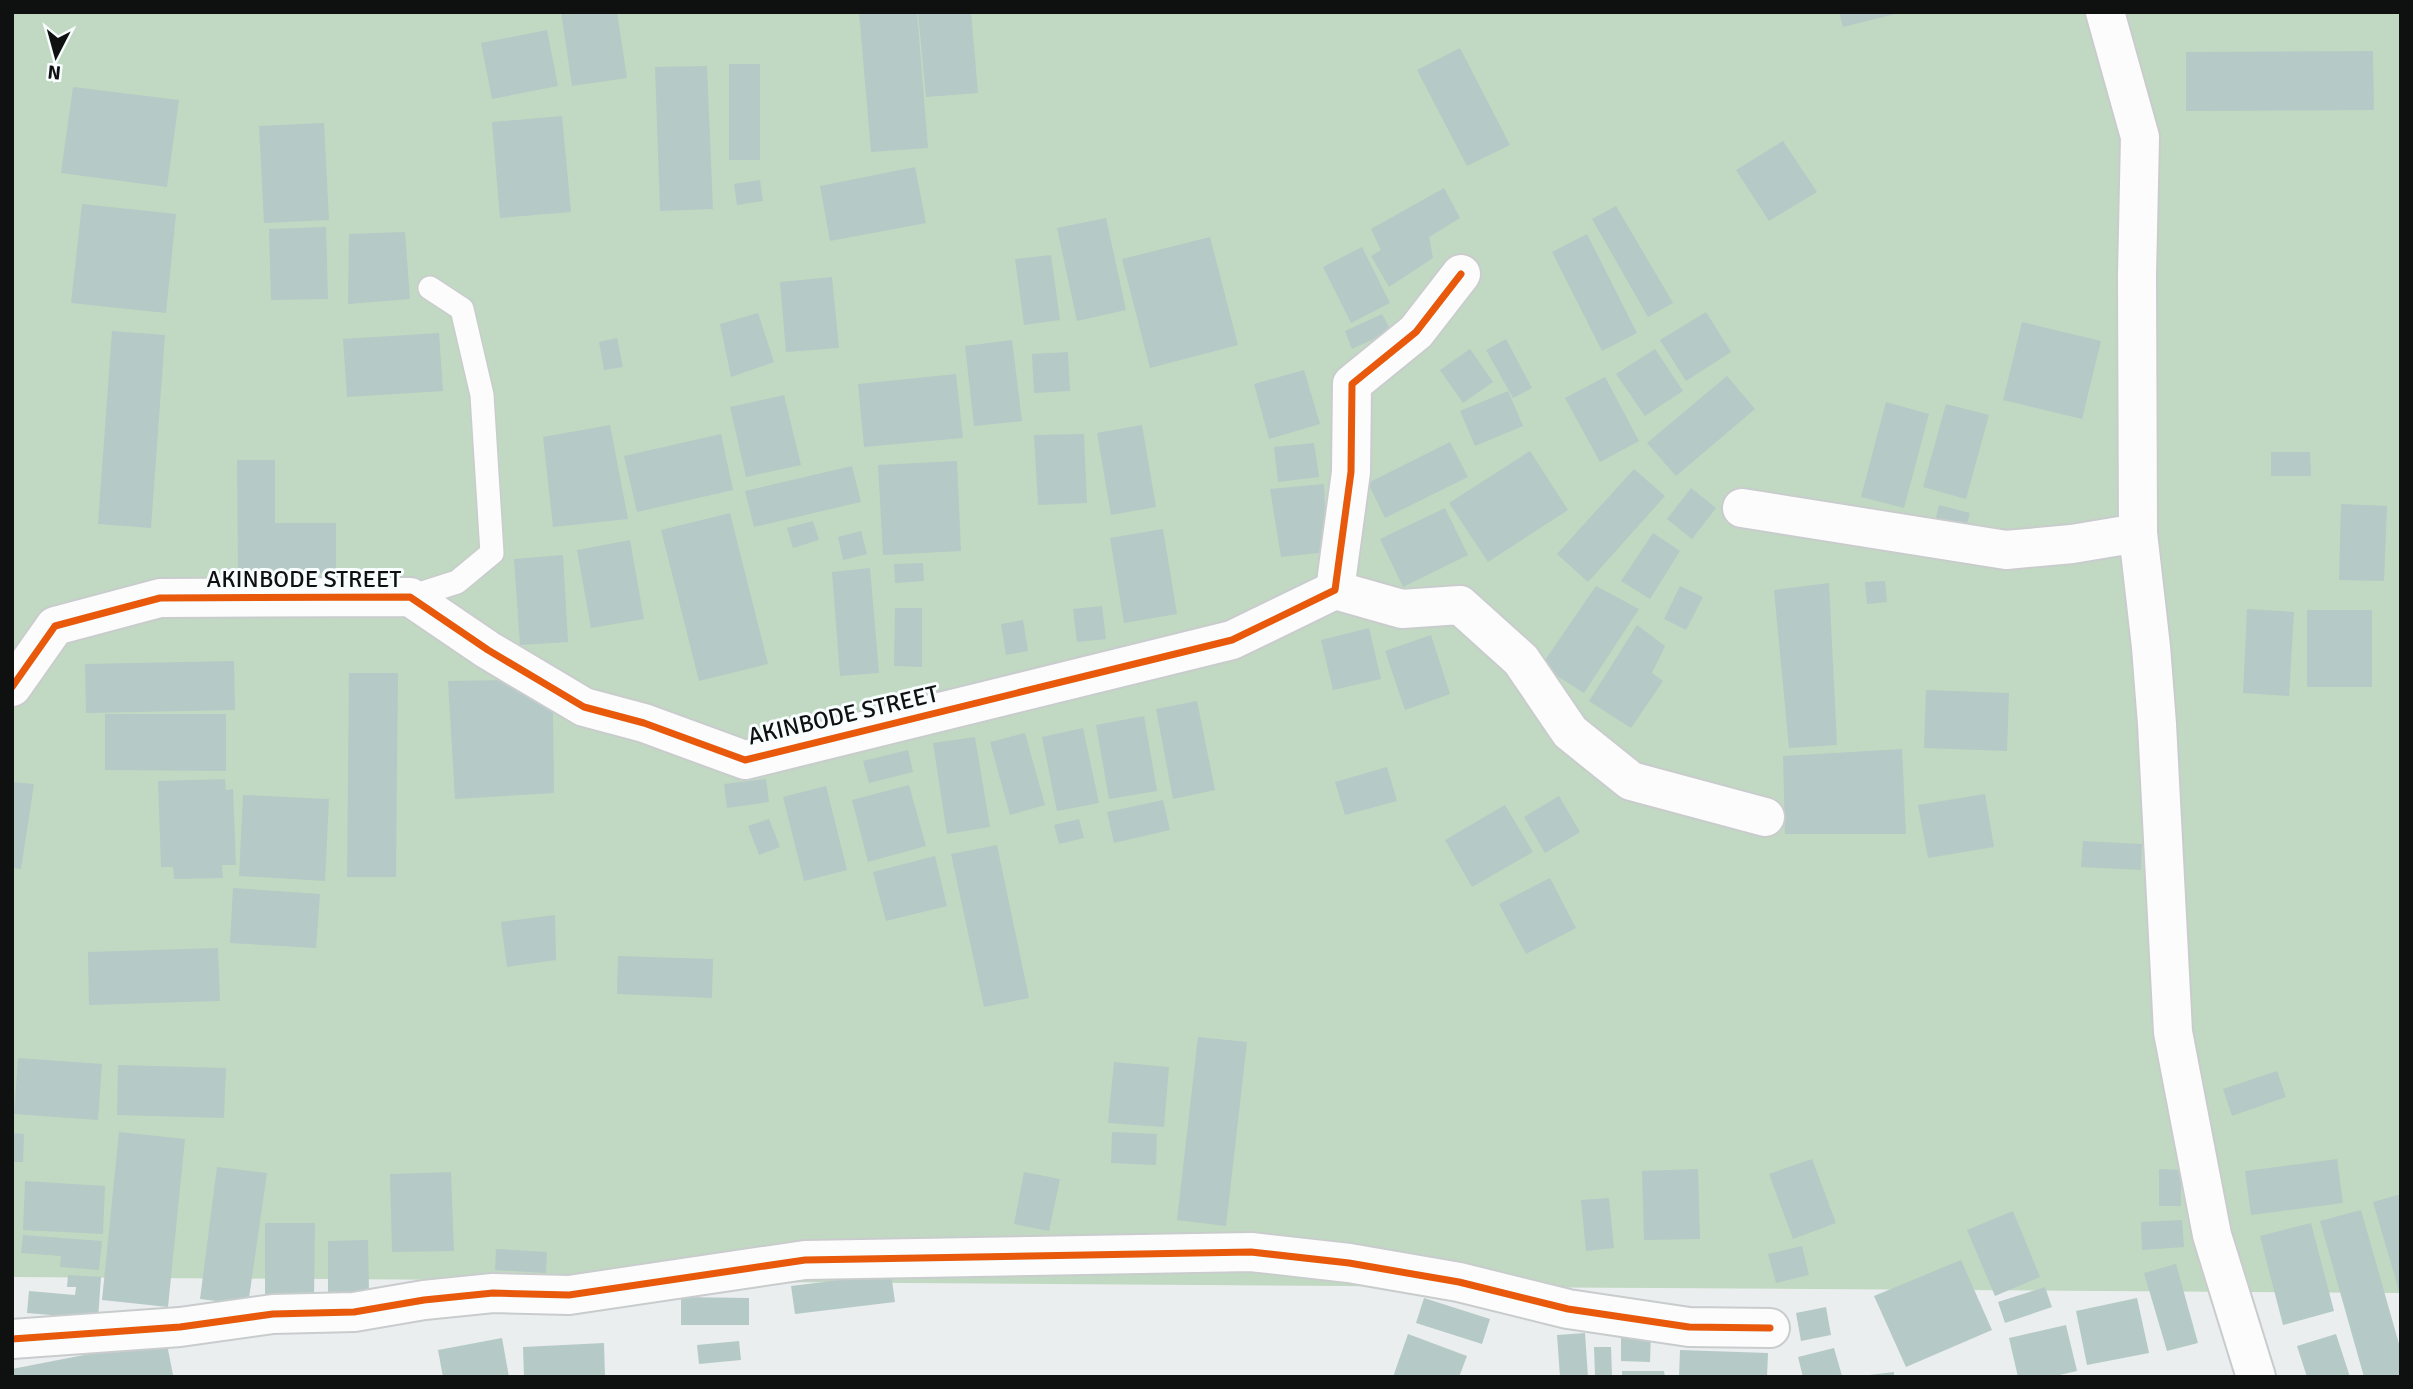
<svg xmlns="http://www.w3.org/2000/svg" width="2413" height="1389" viewBox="0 0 2413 1389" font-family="Signika,sans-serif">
	<rect width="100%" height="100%" fill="#ebeeef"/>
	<!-- green -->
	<polygon fill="#c1d9c2" points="12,12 2401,12 2401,1293 12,1277"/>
	<!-- building -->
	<g fill="#b5c9c6">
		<polygon points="561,12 617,12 627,78 572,86"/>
		<polygon points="859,12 917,12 928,148 871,152"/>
		<polygon points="918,12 971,12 978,93 926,97"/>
		<polygon points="1839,12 1899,12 1899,13 1843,27"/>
		<polygon points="547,30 558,86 492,99 481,43"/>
		<polygon points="1460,48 1510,145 1467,166 1417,70"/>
		<polygon points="2373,51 2374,110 2186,111 2186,52"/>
		<rect x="729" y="64" width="31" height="96"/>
		<polygon points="707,66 713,209 660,211 655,67"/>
		<polygon points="73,87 179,100 167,187 61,173"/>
		<polygon points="562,116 571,212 500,218 492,122"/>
		<polygon points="324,123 329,220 264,223 259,126"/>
		<polygon points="1783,141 1817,192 1769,221 1736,170"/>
		<polygon points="915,167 926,223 830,241 820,186"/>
		<polygon points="760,180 763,201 737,205 734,184"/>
		<polygon points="1444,188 1460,218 1429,237 1433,258 1389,287 1371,256 1381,250 1371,229"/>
		<polygon points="82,204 176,214 166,313 71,303"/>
		<polygon points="1616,206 1673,303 1648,317 1592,219"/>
		<polygon points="1106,218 1126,310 1077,321 1057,228"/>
		<polygon points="326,227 328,299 271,300 269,229"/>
		<polygon points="405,232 410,299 348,304 349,234"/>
		<polygon points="1587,234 1637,333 1602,351 1552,252"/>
		<polygon points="1210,237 1238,345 1150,368 1122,259"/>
		<polygon points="1362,247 1390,303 1351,323 1323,267"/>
		<polygon points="1051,255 1060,320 1024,325 1015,259"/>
		<polygon points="832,277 839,348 786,352 780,282"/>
		<polygon points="1706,312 1731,352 1686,381 1660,340"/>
		<polygon points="758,313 774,362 731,377 720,324"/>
		<polygon points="1382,314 1391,331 1352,349 1345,331"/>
		<polygon points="2022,322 2101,341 2082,419 2003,400"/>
		<polygon points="112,331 165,335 151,528 98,524"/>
		<polygon points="439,333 443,391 347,397 343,339"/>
		<polygon points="617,338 623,367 604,370 599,342"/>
		<polygon points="1506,339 1532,388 1513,398 1486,350"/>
		<polygon points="1012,340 1022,421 974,426 965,346"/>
		<polygon points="1470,349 1493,382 1463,403 1440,370"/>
		<polygon points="1655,349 1683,391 1645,416 1616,374"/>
		<polygon points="1068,352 1070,391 1034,393 1032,354"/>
		<polygon points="1304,370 1320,424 1269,439 1254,384"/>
		<polygon points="956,374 963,438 864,447 858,384"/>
		<polygon points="1727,376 1755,409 1676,476 1647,443"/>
		<polygon points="1605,377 1639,441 1600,462 1565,398"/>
		<polygon points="1508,391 1523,426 1475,446 1460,411"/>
		<polygon points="784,395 801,465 746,477 730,407"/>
		<polygon points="1886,402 1929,414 1904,508 1861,497"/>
		<polygon points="1946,404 1989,415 1966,499 1923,487"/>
		<polygon points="610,425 628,519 553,527 543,437"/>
		<polygon points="1142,425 1156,507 1111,515 1097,433"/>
		<polygon points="721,434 733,490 637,512 624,456"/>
		<polygon points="1084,434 1087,503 1038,505 1034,435"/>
		<polygon points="1450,442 1468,477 1385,518 1368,483"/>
		<polygon points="1314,443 1319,477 1278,482 1274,447"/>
		<polygon points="1530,451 1568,510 1488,562 1449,503"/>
		<polygon points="2271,452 2310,452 2311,476 2271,476"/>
		<polygon points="237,460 275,460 275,523 336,523 336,573 238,573"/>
		<polygon points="957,461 961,551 883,555 878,465"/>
		<polygon points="852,466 861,502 754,527 745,491"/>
		<polygon points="1634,469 1665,496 1588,582 1557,554"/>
		<polygon points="1324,484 1327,552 1281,557 1270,489"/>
		<polygon points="1691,488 1716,508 1692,539 1667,519"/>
		<polygon points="2341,504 2387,506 2384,581 2339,580"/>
		<polygon points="1939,505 1970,513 1963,538 1933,530"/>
		<polygon points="1445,508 1468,555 1403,587 1380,539"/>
		<polygon points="730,513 768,664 699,681 661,530"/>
		<polygon points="813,521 819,540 793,548 787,528"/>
		<polygon points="1163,529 1177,614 1124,623 1110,538"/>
		<polygon points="861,531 867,554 843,560 838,537"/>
		<polygon points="1653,533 1680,551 1650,599 1621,581"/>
		<polygon points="630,540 644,619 591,628 577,550"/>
		<polygon points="563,555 568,642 520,645 514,559"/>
		<polygon points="923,563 924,581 895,583 894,564"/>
		<polygon points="870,568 879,673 840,676 832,572"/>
		<polygon points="1885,581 1887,602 1867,604 1865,582"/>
		<polygon points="1829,583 1837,745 1789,748 1774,590"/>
		<polygon points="1596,586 1639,609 1584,693 1541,666"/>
		<polygon points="1680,586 1703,597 1686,630 1664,619"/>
		<polygon points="1102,606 1106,639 1077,642 1073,609"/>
		<polygon points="895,608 922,608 922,667 894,666"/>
		<polygon points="2247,609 2294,612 2289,696 2243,693"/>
		<rect x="2307" y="610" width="65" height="77"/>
		<polygon points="1023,620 1028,651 1006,655 1001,624"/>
		<polygon points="1637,625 1665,646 1652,673 1663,681 1631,728 1589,701"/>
		<polygon points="1369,628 1381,679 1333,690 1321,640"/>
		<polygon points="1431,635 1450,694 1405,710 1385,651"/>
		<polygon points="234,661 235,710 86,713 85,664"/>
		<polygon points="349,673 398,673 396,877 347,877"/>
		<polygon points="511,680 553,712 554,793 455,799 448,681"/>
		<polygon points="1926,690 2009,693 2007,751 1924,748"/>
		<polygon points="1197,701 1215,790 1173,799 1156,709"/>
		<polygon points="105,714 226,714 226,771 105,770"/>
		<polygon points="1144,716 1157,791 1109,799 1096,725"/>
		<polygon points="1083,728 1099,803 1057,811 1042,737"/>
		<polygon points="1025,733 1045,805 1010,815 990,742"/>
		<polygon points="975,737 990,827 947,834 933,743"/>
		<polygon points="1902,749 1906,834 1785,834 1783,756"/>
		<polygon points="908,750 913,772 869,783 863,761"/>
		<polygon points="1387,767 1397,801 1345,815 1335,782"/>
		<polygon points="225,779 226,790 233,789 236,865 222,865 223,878 174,879 173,867 161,867 158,781"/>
		<polygon points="766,779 769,802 727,808 724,784"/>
		<polygon points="12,782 34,784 21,869 12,868"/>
		<polygon points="909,785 926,846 868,862 852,800"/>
		<polygon points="826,786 847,870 804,881 783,797"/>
		<polygon points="1985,794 1994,847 1928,858 1918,805"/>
		<polygon points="243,795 329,799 325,881 239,876"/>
		<polygon points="1559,796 1580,832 1545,853 1524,817"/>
		<polygon points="1163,800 1170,830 1114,843 1107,812"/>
		<polygon points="1505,805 1533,852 1472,887 1445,840"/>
		<polygon points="769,819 780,847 759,855 748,826"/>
		<polygon points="1079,819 1084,838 1059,844 1054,825"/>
		<polygon points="2083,841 2142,844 2141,870 2081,867"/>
		<polygon points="997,845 1029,998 984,1007 951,854"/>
		<polygon points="935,856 947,906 886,921 873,872"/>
		<polygon points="1550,878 1576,928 1526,954 1499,904"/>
		<polygon points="233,888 320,894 316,948 230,943"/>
		<polygon points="555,915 556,960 507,967 501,922"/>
		<polygon points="218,948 220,1001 89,1005 88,952"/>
		<polygon points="618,956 713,959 712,998 617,994"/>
		<polygon points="1198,1037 1247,1042 1226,1226 1177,1220"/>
		<polygon points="18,1058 102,1064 98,1120 14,1114"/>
		<polygon points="1114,1062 1169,1067 1164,1127 1108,1123"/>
		<polygon points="118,1065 226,1068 224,1118 117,1115"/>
		<polygon points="2277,1071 2286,1097 2232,1116 2223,1089"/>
		<polygon points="119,1132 185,1139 168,1307 102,1300"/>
		<polygon points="1112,1132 1157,1134 1156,1165 1111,1163"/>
		<polygon points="12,1133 24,1134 23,1162 12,1162"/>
		<polygon points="1812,1159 1836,1223 1793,1239 1769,1174"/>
		<polygon points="2337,1159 2343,1203 2251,1215 2245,1171"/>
		<polygon points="217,1167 267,1173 248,1305 200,1299"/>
		<polygon points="1698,1169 1700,1239 1644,1240 1642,1171"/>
		<polygon points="2159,1169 2181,1170 2181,1206 2159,1206"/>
		<polygon points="451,1172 454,1251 392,1252 390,1174"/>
		<polygon points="1024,1172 1060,1179 1049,1231 1014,1224"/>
		<polygon points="25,1181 105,1186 103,1234 23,1230"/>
		<polygon points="2401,1194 2401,1294 2400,1294 2373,1202"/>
		<polygon points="1609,1198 1614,1248 1586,1251 1581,1200"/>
		<polygon points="2361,1210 2401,1351 2401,1377 2364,1377 2320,1221"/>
		<polygon points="2013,1211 2040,1277 1995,1296 1967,1230"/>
		<polygon points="2182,1220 2184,1247 2142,1250 2141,1222"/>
		<polygon points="265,1223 315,1223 314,1298 265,1298"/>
		<polygon points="2311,1223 2334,1311 2283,1325 2260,1236"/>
		<polygon points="23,1235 102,1241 99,1270 60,1267 61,1256 21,1253"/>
		<polygon points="368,1240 369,1292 328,1293 328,1241"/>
		<polygon points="1802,1246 1809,1275 1776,1283 1768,1254"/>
		<polygon points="496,1249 547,1252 546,1273 495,1270"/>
		<polygon points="1961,1260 1992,1330 1906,1367 1874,1296"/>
		<polygon points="2176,1264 2198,1343 2167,1351 2144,1273"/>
		<polygon points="891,1274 895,1302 795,1314 791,1286"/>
		<polygon points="68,1275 101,1277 98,1319 27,1313 29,1291 75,1295 76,1287 67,1287"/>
		<polygon points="2045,1287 2052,1307 2005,1323 1998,1302"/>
		<polygon points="681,1297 749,1298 749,1325 681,1325"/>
		<polygon points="1424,1298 1490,1319 1482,1344 1416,1323"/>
		<polygon points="2137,1298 2149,1353 2087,1365 2076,1311"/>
		<polygon points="1826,1307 1831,1335 1801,1341 1796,1313"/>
		<polygon points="2066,1325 2077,1371 2051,1377 2018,1377 2009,1338"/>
		<polygon points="1621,1331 1651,1331 1650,1362 1621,1361"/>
		<polygon points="1585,1333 1588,1377 1560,1377 1557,1335"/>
		<polygon points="1408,1334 1467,1356 1459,1377 1393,1377"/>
		<polygon points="2336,1334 2350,1377 2307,1377 2297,1346"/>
		<polygon points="502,1338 509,1377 443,1377 438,1350"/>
		<polygon points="166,1339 173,1375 162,1377 12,1377 12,1369"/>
		<polygon points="739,1341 741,1360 699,1364 697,1345"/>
		<polygon points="604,1343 605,1377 524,1377 523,1347"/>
		<polygon points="1594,1347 1611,1347 1612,1375 1595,1375"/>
		<polygon points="1834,1348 1842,1376 1803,1377 1798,1357"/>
		<polygon points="1680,1350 1768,1353 1767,1377 1679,1377"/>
		<polygon points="1622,1371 1664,1371 1665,1377 1622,1377"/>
		<polygon points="1894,1372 1894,1377 1869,1377 1869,1375"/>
	</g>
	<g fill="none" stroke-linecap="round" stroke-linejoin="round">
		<!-- lane casing -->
		<g stroke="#c9cccc" stroke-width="26">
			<polyline id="lane" points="410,597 457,582 492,553 482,395 462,309 430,288"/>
		</g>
		<!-- street casing -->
		<g stroke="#c9cccc" stroke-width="42">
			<g id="street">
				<polyline points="2105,12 2140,137 2137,276 2138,533"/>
				<polyline points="1742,508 2006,550 2072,544 2138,533 2151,647 2157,724 2173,1032 2212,1235 2256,1377"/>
				<polyline points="1335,590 1402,609 1460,605 1521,660 1570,732 1631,781 1765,817"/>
				<polyline points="12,687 55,626 160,598 410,597 488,650 584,707 644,723 745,760 1232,640 1335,590 1351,472 1352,384 1416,332 1461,274"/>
				<polyline points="12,1339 180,1327 273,1314 354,1312 424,1300 493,1293 569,1295 805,1260 1251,1252 1349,1263 1459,1282 1568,1309 1689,1327 1770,1328"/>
			</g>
		</g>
		<!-- lane -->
		<use href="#lane" stroke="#fcfcfd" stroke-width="23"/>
		<!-- street -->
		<use href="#street" stroke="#fcfcfd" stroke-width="38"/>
		<!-- cycleway casing -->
		<g stroke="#f8fdfe" stroke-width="11">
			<g id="cycleway">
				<polyline points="12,687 55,626 160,598 410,597 488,650 584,707 644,723 745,760 1232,640 1335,590 1351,472 1352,384 1416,332 1461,274"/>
				<polyline points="12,1339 180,1327 273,1314 354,1312 424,1300 493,1293 569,1295 805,1260 1251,1252 1349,1263 1459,1282 1568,1309 1689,1327 1770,1328"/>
			</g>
		</g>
		<!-- cycleway -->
		<use href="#cycleway" stroke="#e8590c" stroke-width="7"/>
	</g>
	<g text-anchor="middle" stroke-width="6" stroke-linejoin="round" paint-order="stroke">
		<!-- street labels -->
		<g font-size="24" fill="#0f1111" stroke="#f8fdfe">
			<text x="304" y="587">AKINBODE STREET</text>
			<text transform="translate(843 715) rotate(-13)" y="8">AKINBODE STREET</text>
		</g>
	</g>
	<!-- border -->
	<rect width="2413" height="1389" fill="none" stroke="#0f1111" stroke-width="28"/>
	<!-- north arrow -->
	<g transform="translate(56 56) rotate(186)" stroke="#f8fdfe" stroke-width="5" paint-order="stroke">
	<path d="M0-5L12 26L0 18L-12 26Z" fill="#0f1111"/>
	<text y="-10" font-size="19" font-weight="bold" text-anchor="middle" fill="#0f1111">N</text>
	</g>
</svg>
